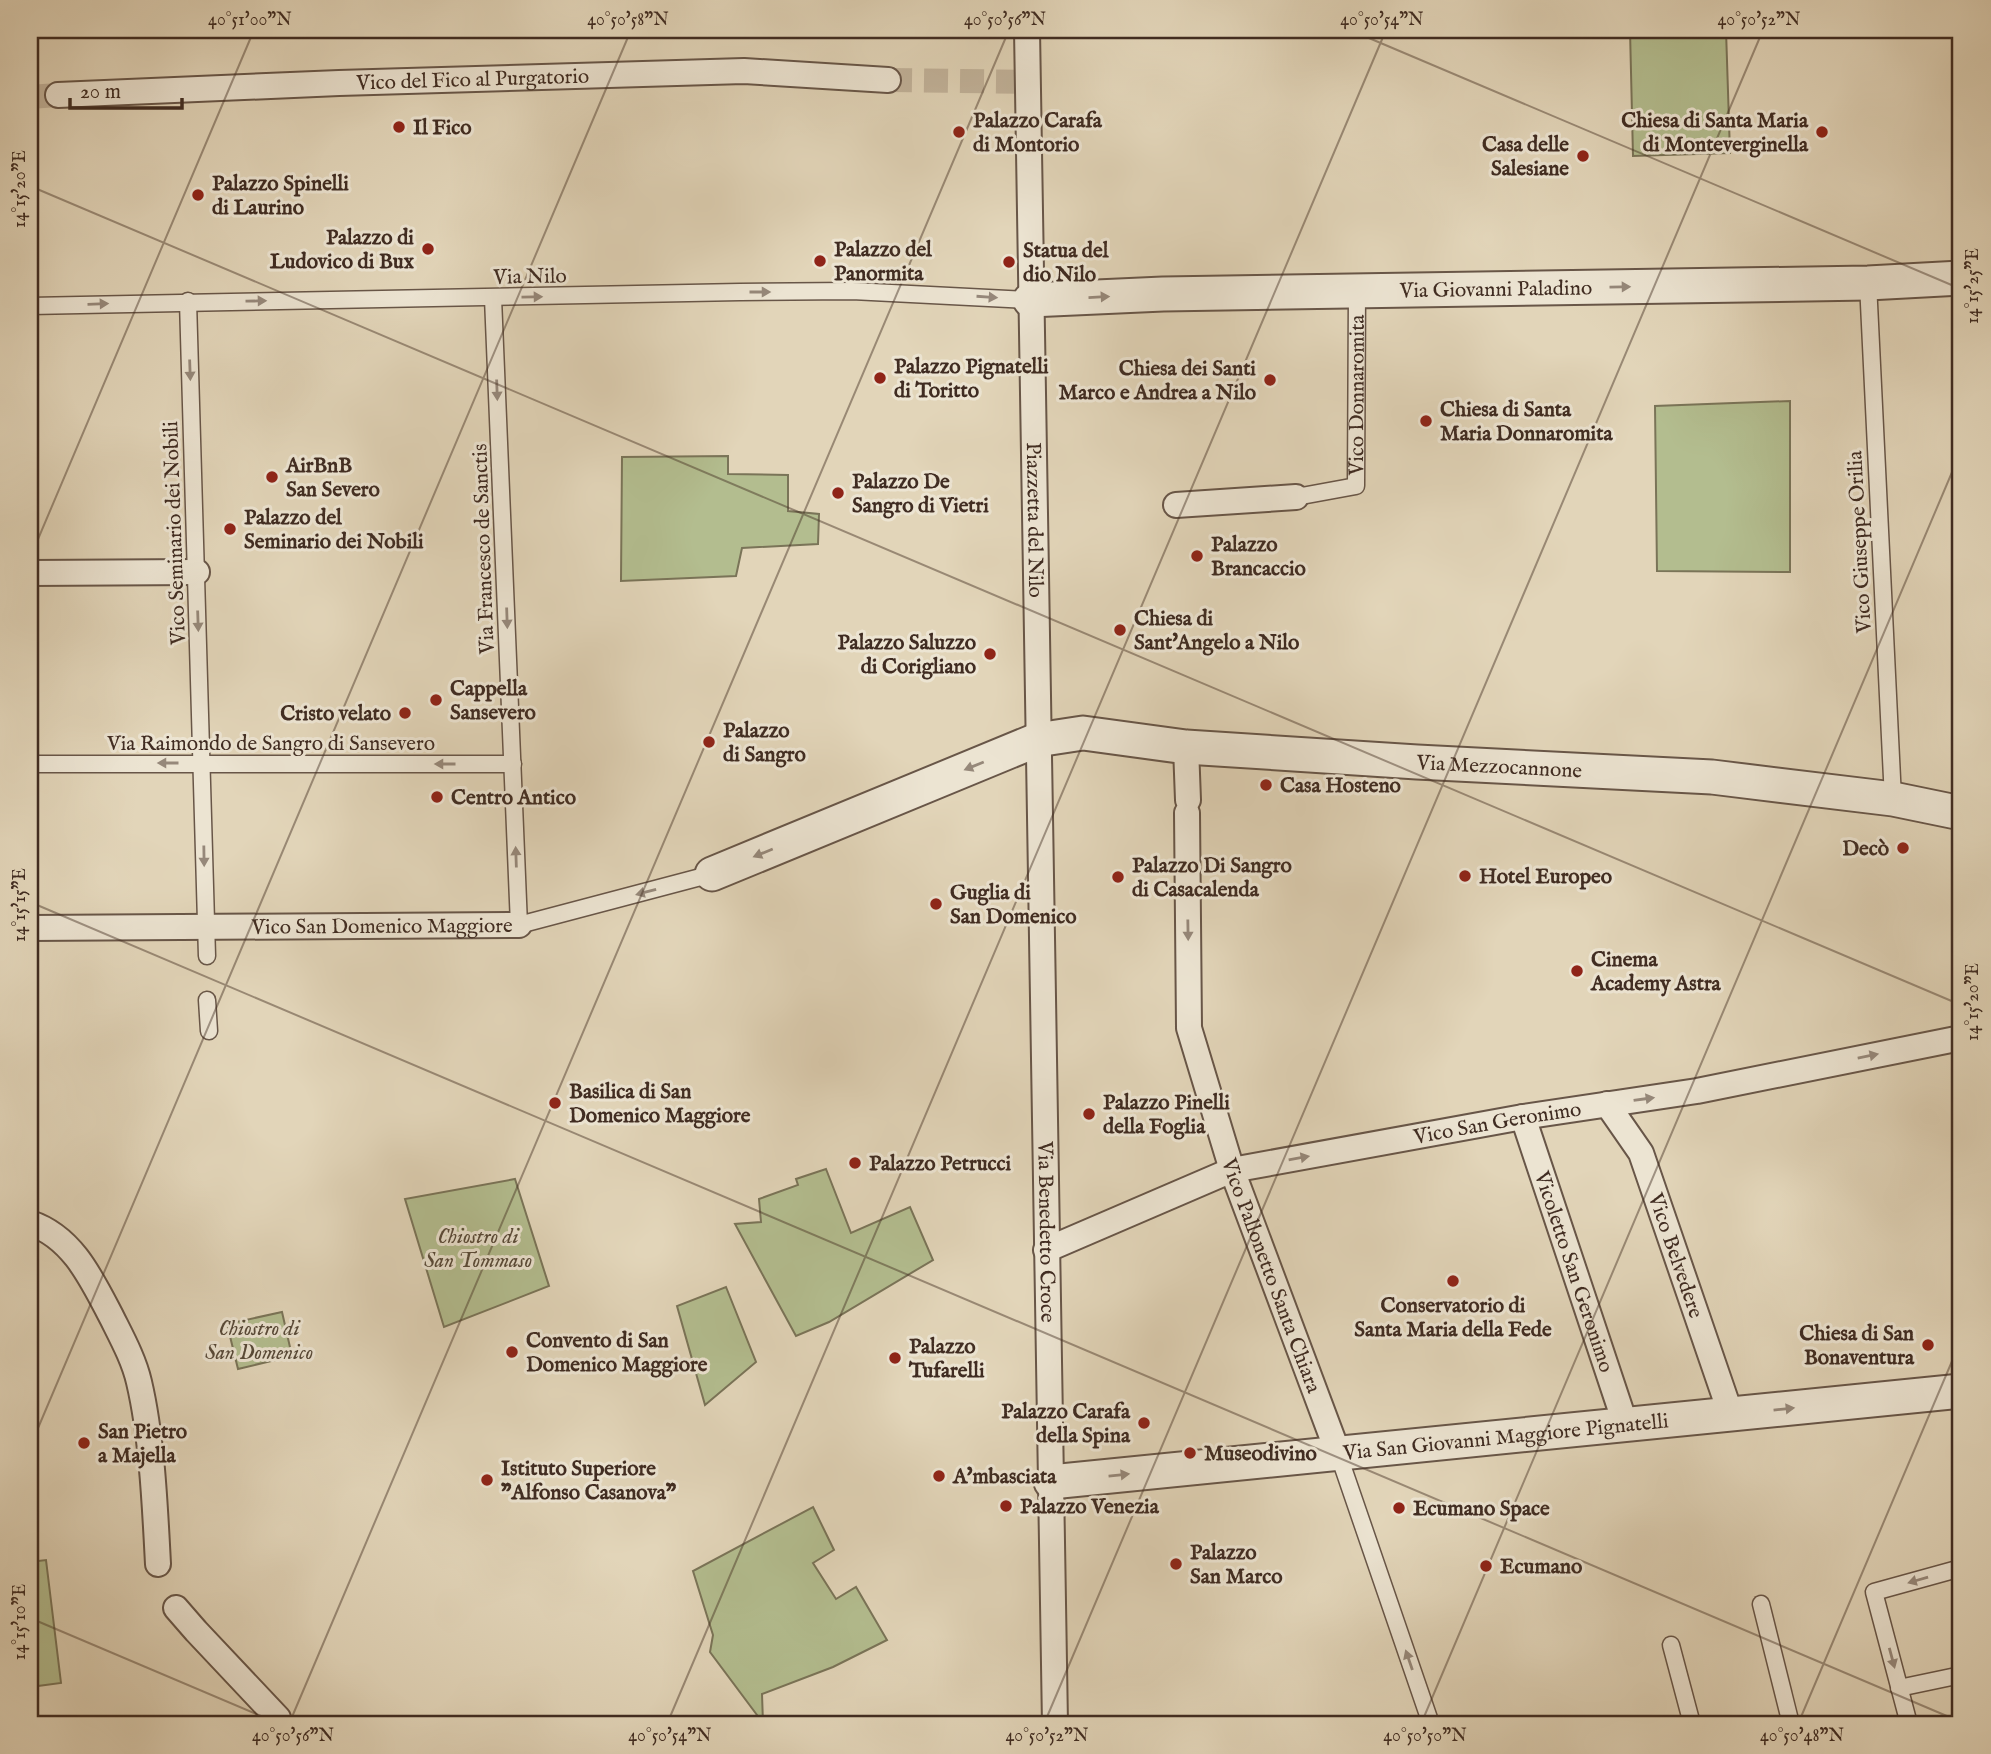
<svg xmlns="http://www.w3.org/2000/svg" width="1991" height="1754" viewBox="0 0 1991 1754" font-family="'IM FELL English',serif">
	<rect width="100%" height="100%" fill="#e2d5b9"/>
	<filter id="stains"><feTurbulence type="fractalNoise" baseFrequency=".00286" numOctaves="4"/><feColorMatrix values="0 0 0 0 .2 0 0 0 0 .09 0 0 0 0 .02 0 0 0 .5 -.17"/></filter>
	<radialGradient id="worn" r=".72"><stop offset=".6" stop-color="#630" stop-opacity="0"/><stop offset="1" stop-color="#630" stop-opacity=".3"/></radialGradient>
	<!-- green -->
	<g fill="#b3bd8f" stroke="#7a7458" stroke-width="2">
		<polygon points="1630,30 1726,30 1730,153 1633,156"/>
		<polygon points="1790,401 1790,572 1657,571 1655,406"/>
		<polygon points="728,456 728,474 788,475 788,511 819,514 818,544 742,548 736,576 621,581 622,457"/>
		<polygon points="826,1169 851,1233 910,1207 933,1260 829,1322 796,1336 735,1224 761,1222 759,1199 798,1185 796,1179"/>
		<polygon points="515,1179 549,1286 444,1327 405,1199"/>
		<polygon points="726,1287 756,1362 705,1405 677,1306"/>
		<polygon points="282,1312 292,1356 238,1369 227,1324"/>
		<polygon points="813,1507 834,1550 813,1563 836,1599 856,1587 887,1640 833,1667 762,1694 763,1723 710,1652 713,1635 693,1571"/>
		<polygon points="46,1560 61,1683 30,1687 30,1562"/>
	</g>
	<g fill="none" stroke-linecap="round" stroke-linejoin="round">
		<!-- pedestrian-tunnel -->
		<g stroke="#c2b39b" stroke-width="24" stroke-dasharray="24 12" stroke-linecap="butt">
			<polyline points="888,80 1028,82"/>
			<polyline points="30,97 58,95"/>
		</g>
		<!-- service casing -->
		<g stroke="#685648" stroke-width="19">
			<g id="service">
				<polyline points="1868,283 1893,799"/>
				<polyline points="493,298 519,925 712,874"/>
				<polyline points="188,301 207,956"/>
				<polyline points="30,306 740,292 852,291 1030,300"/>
				<path id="s1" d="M1296 497 1356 486 1357 291"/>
				<polyline points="30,764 513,764"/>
				<polyline points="207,1000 209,1031"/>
				<polyline points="1338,1453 1431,1724"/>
				<polyline points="1761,1604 1791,1724"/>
				<polyline points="1671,1645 1692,1724"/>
				<polyline points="1899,1688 1961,1675"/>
				<polyline points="1909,1724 1874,1592 1961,1568"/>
			</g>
		</g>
		<!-- pedestrian casing -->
		<g stroke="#685648" stroke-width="28">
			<g id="pedestrian">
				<path id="s2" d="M1027 30 1055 1724"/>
				<path id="s3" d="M58 95 339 83 744 71 888 80"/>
				<polyline points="1176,505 1296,497"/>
				<polyline points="30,573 197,572"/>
				<polyline points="1186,747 1188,800"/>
				<path id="s4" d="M1187 813 1189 1028 1232 1170 1338 1453"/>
				<path id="s5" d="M30 928 519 925"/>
				<path id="s6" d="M1607 1104 1641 1153 1731 1415"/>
				<path id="s7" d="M1523 1117 1626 1426"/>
				<path d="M30 1223C73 1237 92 1280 112 1318 122 1338 134 1360 139 1382 152 1437 155 1507 158 1564"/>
				<path id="s8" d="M1046 1250 1232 1170 1523 1117 1697 1091 1961 1038"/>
				<polyline points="176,1608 196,1631 278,1718"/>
			</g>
		</g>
		<!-- minor casing -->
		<g stroke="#685648" stroke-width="37">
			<g id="minor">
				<path id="s9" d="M1030 300 1163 294 1868 283 1961 278"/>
				<path id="s10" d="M712 874 1037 740 1083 733 1186 747 1417 762 1712 777 1893 799 1961 813"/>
				<path id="s11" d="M1051 1482 1961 1391"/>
			</g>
		</g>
		<!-- service -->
		<use href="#service" stroke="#ece4d2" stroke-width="16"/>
		<!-- pedestrian -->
		<use href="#pedestrian" stroke="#ece4d2" stroke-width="24"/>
		<!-- minor -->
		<use href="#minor" stroke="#ece4d2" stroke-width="33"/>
	</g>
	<!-- one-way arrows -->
	<defs><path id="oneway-solid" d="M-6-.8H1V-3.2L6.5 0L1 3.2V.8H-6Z" transform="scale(1.75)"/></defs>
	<g fill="#96887a">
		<use href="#oneway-solid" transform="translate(1620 287) rotate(-1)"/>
		<use href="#oneway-solid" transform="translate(760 292)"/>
		<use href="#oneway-solid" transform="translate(532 297) rotate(-1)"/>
		<use href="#oneway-solid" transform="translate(987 297) rotate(4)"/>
		<use href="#oneway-solid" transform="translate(1099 297) rotate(-3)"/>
		<use href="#oneway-solid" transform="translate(256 301) rotate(-1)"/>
		<use href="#oneway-solid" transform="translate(98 304) rotate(-2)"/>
		<use href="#oneway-solid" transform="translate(190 370) rotate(88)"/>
		<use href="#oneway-solid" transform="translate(497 390) rotate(88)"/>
		<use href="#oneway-solid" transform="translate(507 618) rotate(88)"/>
		<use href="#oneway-solid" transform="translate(198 621) rotate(88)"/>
		<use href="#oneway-solid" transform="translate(168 763) rotate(180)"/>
		<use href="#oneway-solid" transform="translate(445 764) rotate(-180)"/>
		<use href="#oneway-solid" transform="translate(974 766) rotate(158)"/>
		<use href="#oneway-solid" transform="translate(763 853) rotate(158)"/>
		<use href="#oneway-solid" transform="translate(204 856) rotate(89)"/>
		<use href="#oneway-solid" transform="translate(516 857) rotate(-92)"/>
		<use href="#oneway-solid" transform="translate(646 892) rotate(165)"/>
		<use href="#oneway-solid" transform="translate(1188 930) rotate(89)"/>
		<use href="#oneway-solid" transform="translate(1868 1056) rotate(-11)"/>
		<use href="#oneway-solid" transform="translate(1644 1099) rotate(-8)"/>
		<use href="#oneway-solid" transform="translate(1299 1158) rotate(-10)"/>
		<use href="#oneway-solid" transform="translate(1784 1409) rotate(-6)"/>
		<use href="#oneway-solid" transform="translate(1119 1475) rotate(-6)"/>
		<use href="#oneway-solid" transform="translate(1918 1580) rotate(164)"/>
		<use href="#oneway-solid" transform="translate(1892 1658) rotate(75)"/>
		<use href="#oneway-solid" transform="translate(1409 1660) rotate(-109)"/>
	</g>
	<!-- ticks -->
	<path fill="none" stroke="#402c22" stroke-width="2" stroke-opacity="0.45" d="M1350 30 1961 289M30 186 1961 1005M30 558 254 30M30 902 1961 1722M30 1447 631 30M30 1618 280 1724M289 1724 1009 30M667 1724 1386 30M1044 1724 1763 30M1421 1724 1961 451M1798 1724 1961 1340"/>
	<!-- markers -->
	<g fill="#8f2418" stroke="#ece4d2" stroke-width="2.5">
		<circle cx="399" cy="127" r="7"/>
		<circle cx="959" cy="132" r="7"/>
		<circle cx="1822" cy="132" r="7"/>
		<circle cx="1583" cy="156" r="7"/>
		<circle cx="198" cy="195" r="7"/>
		<circle cx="428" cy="249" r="7"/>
		<circle cx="820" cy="261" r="7"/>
		<circle cx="1009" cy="262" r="7"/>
		<circle cx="880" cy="378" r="7"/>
		<circle cx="1270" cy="380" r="7"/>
		<circle cx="1426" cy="421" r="7"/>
		<circle cx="272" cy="477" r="7"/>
		<circle cx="838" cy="493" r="7"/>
		<circle cx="230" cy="529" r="7"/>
		<circle cx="1197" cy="556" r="7"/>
		<circle cx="1120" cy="630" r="7"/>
		<circle cx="990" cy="654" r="7"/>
		<circle cx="436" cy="700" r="7"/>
		<circle cx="405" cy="713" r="7"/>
		<circle cx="709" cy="742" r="7"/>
		<circle cx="1266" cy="785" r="7"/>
		<circle cx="437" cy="797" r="7"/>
		<circle cx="1903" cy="848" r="7"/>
		<circle cx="1465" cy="876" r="7"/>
		<circle cx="1118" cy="877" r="7"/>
		<circle cx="936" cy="904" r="7"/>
		<circle cx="1577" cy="971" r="7"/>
		<circle cx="555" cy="1103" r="7"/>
		<circle cx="1089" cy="1114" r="7"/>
		<circle cx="855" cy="1163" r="7"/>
		<circle cx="1453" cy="1281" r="7"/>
		<circle cx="1928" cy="1345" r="7"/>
		<circle cx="512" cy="1352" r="7"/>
		<circle cx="895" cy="1358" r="7"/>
		<circle cx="1144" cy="1423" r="7"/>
		<circle cx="84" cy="1443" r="7"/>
		<circle cx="1190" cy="1453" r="7"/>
		<circle cx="939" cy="1476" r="7"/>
		<circle cx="487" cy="1480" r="7"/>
		<circle cx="1006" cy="1506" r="7"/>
		<circle cx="1399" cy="1508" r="7"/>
		<circle cx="1176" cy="1564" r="7"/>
		<circle cx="1486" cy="1566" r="7"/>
	</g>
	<g text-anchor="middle" stroke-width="6" stroke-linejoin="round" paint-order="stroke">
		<!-- street labels -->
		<g font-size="21" fill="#402c22" stroke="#ece4d2">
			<text dy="7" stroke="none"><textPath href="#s3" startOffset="415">Vico del Fico al Purgatorio</textPath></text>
			<text transform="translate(530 276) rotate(-1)" y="7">Via Nilo</text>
			<text dy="7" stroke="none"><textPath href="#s9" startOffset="466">Via Giovanni Paladino</textPath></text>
			<text dy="7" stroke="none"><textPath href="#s1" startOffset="152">Vico Donnaromita</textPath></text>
			<text dy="7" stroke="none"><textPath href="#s2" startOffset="490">Piazzetta del Nilo</textPath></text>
			<text transform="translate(174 533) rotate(-92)" y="7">Vico Seminario dei Nobili</text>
			<text transform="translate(1859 542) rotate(-93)" y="7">Vico Giuseppe Orilia</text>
			<text transform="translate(483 549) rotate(-92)" y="7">Via Francesco de Sanctis</text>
			<text x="271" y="750">Via Raimondo de Sangro di Sansevero</text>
			<text dy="7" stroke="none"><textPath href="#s10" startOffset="816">Via Mezzocannone</textPath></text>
			<text dy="7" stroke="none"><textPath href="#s5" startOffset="352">Vico San Domenico Maggiore</textPath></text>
			<text dy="7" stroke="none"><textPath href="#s8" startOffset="472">Vico San Geronimo</textPath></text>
			<text dy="7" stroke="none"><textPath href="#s2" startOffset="1202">Via Benedetto Croce</textPath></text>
			<text dy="7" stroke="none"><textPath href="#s6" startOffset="168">Vico Belvedere</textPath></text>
			<text dy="7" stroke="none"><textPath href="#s7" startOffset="163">Vicoletto San Geronimo</textPath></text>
			<text dy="7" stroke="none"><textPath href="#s4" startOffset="476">Vico Pallonetto Santa Chiara</textPath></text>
			<text dy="7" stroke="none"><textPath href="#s11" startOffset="457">Via San Giovanni Maggiore Pignatelli</textPath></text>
		</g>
		<!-- poi labels -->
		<g font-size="21" font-weight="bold" fill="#402c22" stroke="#ece4d2" text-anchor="start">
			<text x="973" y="127">Palazzo Carafa<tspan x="973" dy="24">di Montorio</tspan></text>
			<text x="1808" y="127" text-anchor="end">Chiesa di Santa Maria<tspan x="1808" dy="24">di Monteverginella</tspan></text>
			<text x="413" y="134">Il Fico</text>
			<text x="1569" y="151" text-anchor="end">Casa delle<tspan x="1569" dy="24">Salesiane</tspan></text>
			<text x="212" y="190">Palazzo Spinelli<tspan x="212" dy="24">di Laurino</tspan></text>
			<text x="414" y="244" text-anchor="end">Palazzo di<tspan x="414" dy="24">Ludovico di Bux</tspan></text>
			<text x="834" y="256">Palazzo del<tspan x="834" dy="24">Panormita</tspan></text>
			<text x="1023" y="257">Statua del<tspan x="1023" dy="24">dio Nilo</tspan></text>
			<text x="894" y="373">Palazzo Pignatelli<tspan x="894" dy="24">di Toritto</tspan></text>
			<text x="1256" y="375" text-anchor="end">Chiesa dei Santi<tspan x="1256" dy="24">Marco e Andrea a Nilo</tspan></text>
			<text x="1440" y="416">Chiesa di Santa<tspan x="1440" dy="24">Maria Donnaromita</tspan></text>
			<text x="286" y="472">AirBnB<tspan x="286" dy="24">San Severo</tspan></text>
			<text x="852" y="488">Palazzo De<tspan x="852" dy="24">Sangro di Vietri</tspan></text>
			<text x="244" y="524">Palazzo del<tspan x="244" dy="24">Seminario dei Nobili</tspan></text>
			<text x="1211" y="551">Palazzo<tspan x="1211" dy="24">Brancaccio</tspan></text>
			<text x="1134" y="625">Chiesa di<tspan x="1134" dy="24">Sant'Angelo a Nilo</tspan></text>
			<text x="976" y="649" text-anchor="end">Palazzo Saluzzo<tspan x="976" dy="24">di Corigliano</tspan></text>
			<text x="450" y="695">Cappella<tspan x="450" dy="24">Sansevero</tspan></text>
			<text x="391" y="720" text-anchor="end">Cristo velato</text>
			<text x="723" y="737">Palazzo<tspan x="723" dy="24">di Sangro</tspan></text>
			<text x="1280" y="792">Casa Hosteno</text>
			<text x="451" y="804">Centro Antico</text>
			<text x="1889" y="855" text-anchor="end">Decò</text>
			<text x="1132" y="872">Palazzo Di Sangro<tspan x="1132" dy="24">di Casacalenda</tspan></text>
			<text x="1479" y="883">Hotel Europeo</text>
			<text x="950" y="899">Guglia di<tspan x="950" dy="24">San Domenico</tspan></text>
			<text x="1591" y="966">Cinema<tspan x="1591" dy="24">Academy Astra</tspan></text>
			<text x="569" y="1098">Basilica di San<tspan x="569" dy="24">Domenico Maggiore</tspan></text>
			<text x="1103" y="1109">Palazzo Pinelli<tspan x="1103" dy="24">della Foglia</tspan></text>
			<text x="869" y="1170">Palazzo Petrucci</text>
			<text x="1453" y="1312" text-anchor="middle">Conservatorio di<tspan x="1453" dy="24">Santa Maria della Fede</tspan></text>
			<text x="1914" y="1340" text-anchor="end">Chiesa di San<tspan x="1914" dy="24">Bonaventura</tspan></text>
			<text x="526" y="1347">Convento di San<tspan x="526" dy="24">Domenico Maggiore</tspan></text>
			<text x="909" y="1353">Palazzo<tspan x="909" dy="24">Tufarelli</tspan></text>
			<text x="1130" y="1418" text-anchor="end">Palazzo Carafa<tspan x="1130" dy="24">della Spina</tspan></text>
			<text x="98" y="1438">San Pietro<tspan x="98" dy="24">a Majella</tspan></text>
			<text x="1204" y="1460">Museodivino</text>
			<text x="501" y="1475">Istituto Superiore<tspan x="501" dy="24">"Alfonso Casanova"</tspan></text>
			<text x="953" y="1483">A'mbasciata</text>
			<text x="1020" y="1513">Palazzo Venezia</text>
			<text x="1413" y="1515">Ecumano Space</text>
			<text x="1190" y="1559">Palazzo<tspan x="1190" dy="24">San Marco</tspan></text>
			<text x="1500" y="1573">Ecumano</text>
		</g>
		<!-- park labels -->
		<g font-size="21" font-style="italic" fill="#574938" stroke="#ece4d2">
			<text x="478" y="1243">Chiostro di<tspan x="478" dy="24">San Tommaso</tspan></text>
			<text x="259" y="1335">Chiostro di<tspan x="259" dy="24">San Domenico</tspan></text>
		</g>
	</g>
	<!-- margin -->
	<rect width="1991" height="1754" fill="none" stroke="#e2d5b9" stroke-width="77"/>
	<!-- scale -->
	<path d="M70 98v10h112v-10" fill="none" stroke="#402c22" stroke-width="3.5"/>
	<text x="80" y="98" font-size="21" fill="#402c22" stroke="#ece4d2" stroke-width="5" paint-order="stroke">20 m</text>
	<rect x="38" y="38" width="1914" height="1678" fill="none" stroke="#402c22" stroke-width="2.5"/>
	<g font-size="18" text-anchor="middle" fill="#402c22">
		<text x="250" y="25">40°51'00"N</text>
		<text x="628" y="25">40°50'58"N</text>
		<text x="1005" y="25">40°50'56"N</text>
		<text x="1382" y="25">40°50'54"N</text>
		<text x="1759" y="25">40°50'52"N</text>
		<text transform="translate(19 189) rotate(-90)" y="6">14°15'20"E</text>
		<text transform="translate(1972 286) rotate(-90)" y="6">14°15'25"E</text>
		<text transform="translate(19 905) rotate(-90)" y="6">14°15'15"E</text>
		<text transform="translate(1972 1002) rotate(-90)" y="6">14°15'20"E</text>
		<text transform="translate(19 1622) rotate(-90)" y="6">14°15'10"E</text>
		<text x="293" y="1741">40°50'56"N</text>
		<text x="670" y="1741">40°50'54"N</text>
		<text x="1047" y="1741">40°50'52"N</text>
		<text x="1425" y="1741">40°50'50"N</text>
		<text x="1802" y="1741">40°50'48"N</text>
	</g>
	<rect width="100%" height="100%" filter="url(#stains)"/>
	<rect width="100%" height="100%" fill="url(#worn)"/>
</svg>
